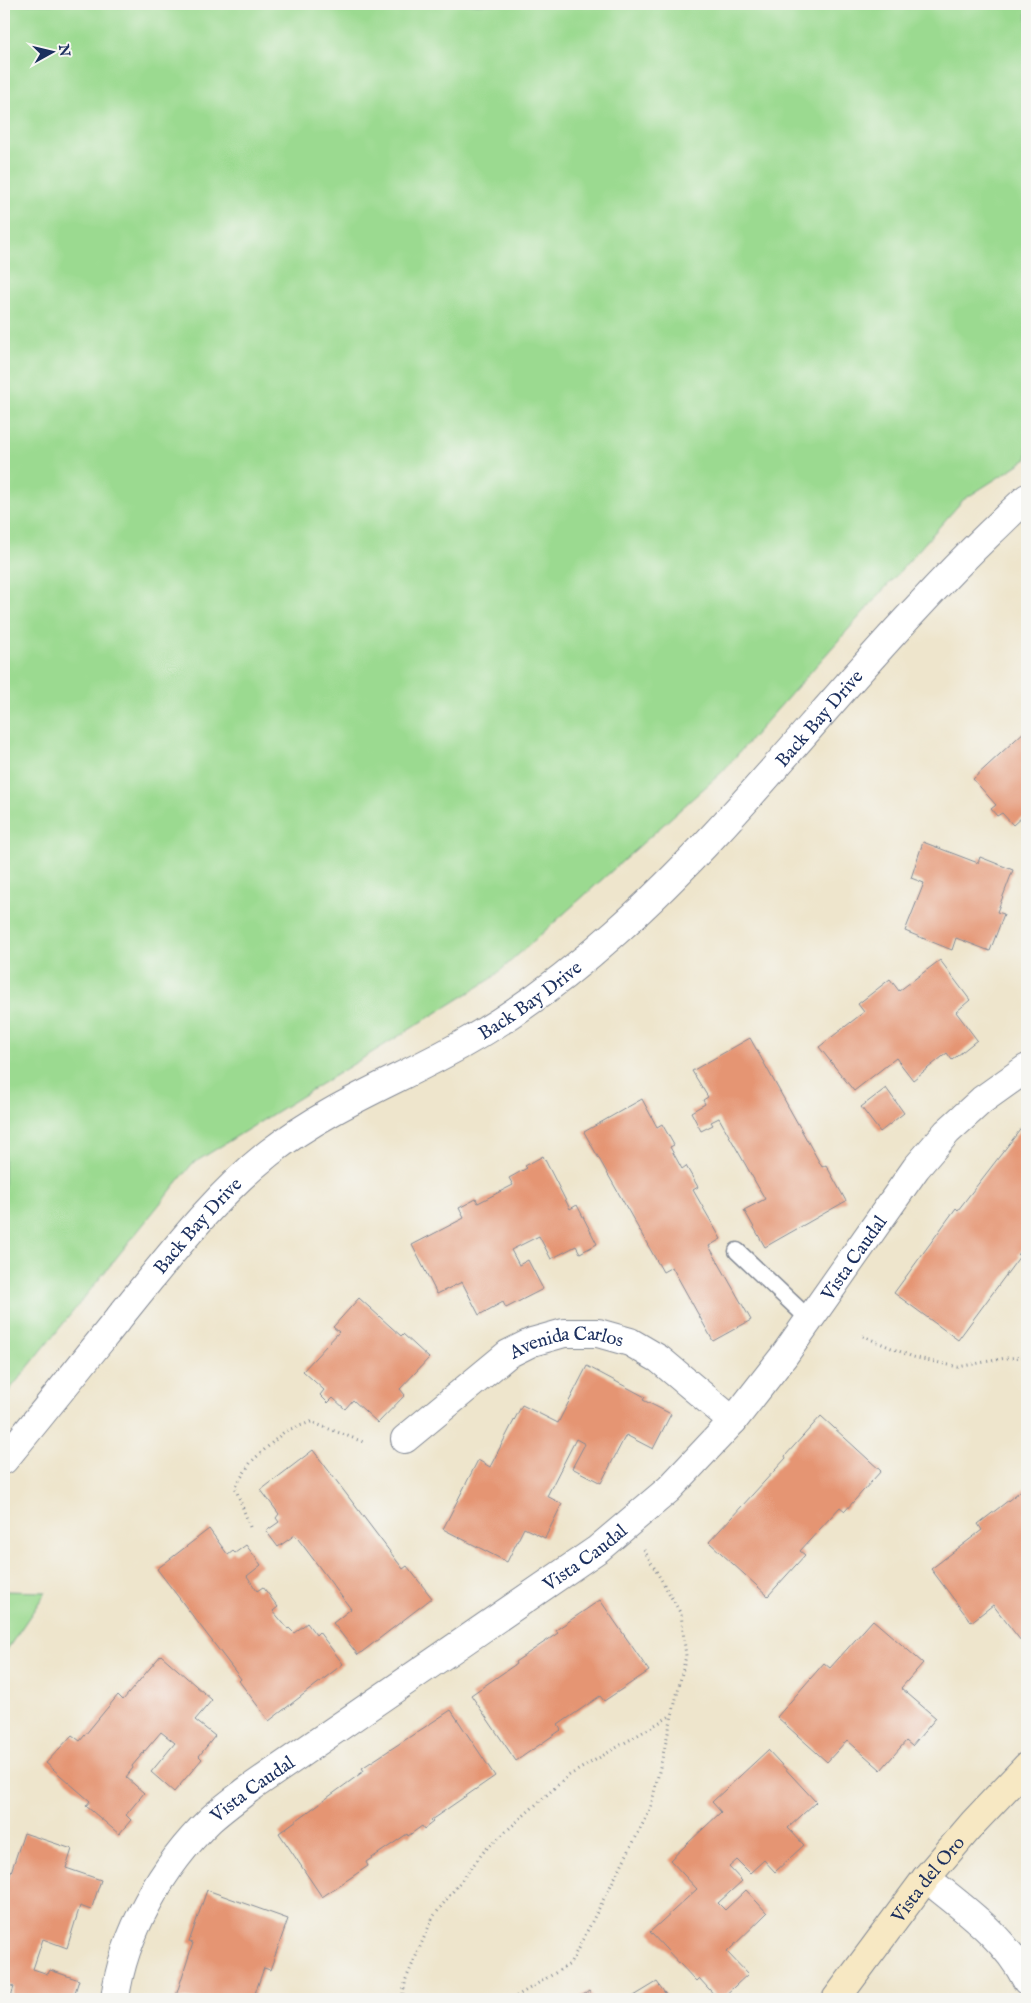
<svg xmlns="http://www.w3.org/2000/svg" width="1031" height="2003" viewBox="0 0 1031 2003" font-family="'IM FELL English',serif">
	<rect width="100%" height="100%" fill="#f6f6f2"/>
	<filter id="ink" filterUnits="userSpaceOnUse"><feTurbulence type="fractalNoise" baseFrequency=".02" numOctaves="2"/><feDisplacementMap in="SourceGraphic" scale="10" xChannelSelector="R" yChannelSelector="G"/><feConvolveMatrix kernelMatrix="1 2 1 2 8 2 1 2 1" color-interpolation-filters="sRGB"/></filter>
	<filter id="wash" filterUnits="userSpaceOnUse"><feTurbulence type="fractalNoise" baseFrequency=".0096" numOctaves="4" result="noise"/><feDisplacementMap in="SourceGraphic" scale="20" xChannelSelector="R" yChannelSelector="G"/><feGaussianBlur stdDeviation="1.12" result="paint"/><feColorMatrix in="noise" values="0 0 0 0 0 0 0 0 0 0 0 0 0 0 0 0 0 1.4 0 .05"/><feComposite in="paint" operator="in"/></filter>
	<g filter="url(#wash)">
		<rect width="100%" height="100%" fill="#eee5cc"/>
		<!-- green -->
		<g fill="#9bda90" stroke="#5b8477">
			<polygon points="4,4 1027,4 1027,459 963,500 721,773 491,979 192,1164 4,1397"/>
			<polygon points="4,1591 46,1592 4,1654"/>
		</g>
		<g id="blocks">
			<!-- building -->
			<g fill="#e59573">
				<polygon points="1027,729 1027,823 1022,817 1013,825 1002,813 997,816 991,809 996,805 973,779"/>
				<polygon points="923,842 978,863 980,857 1013,870 997,912 1004,914 990,951 956,938 952,950 905,931 924,883 911,878"/>
				<polygon points="940,960 970,1000 956,1012 977,1040 952,1060 947,1053 913,1080 896,1058 854,1091 819,1047 864,1012 858,1004 890,979 899,991"/>
				<polygon points="750,1038 822,1167 826,1165 846,1201 765,1247 744,1210 765,1199 719,1118 711,1122 713,1125 701,1131 691,1112 705,1104 703,1100 708,1097 692,1071"/>
				<polygon points="886,1088 904,1113 880,1132 861,1107"/>
				<polygon points="642,1099 657,1127 662,1124 674,1145 670,1147 682,1169 686,1166 698,1187 693,1190 721,1239 709,1246 751,1320 713,1341 672,1267 663,1272 584,1132"/>
				<polygon points="1023,1126 1027,1129 1027,1243 1018,1255 1020,1256 958,1340 894,1293 956,1208 958,1210"/>
				<polygon points="543,1156 570,1209 577,1205 597,1244 580,1253 576,1246 551,1259 539,1236 511,1250 519,1265 528,1260 543,1289 506,1308 503,1302 479,1315 462,1282 437,1294 412,1245 464,1218 459,1208 476,1199 478,1203 513,1185 509,1178 527,1168 525,1166"/>
				<polygon points="359,1298 401,1336 403,1334 429,1358 400,1389 405,1395 378,1423 353,1400 345,1409 333,1398 328,1403 320,1395 324,1390 303,1371 339,1332 333,1327"/>
				<polygon points="587,1366 645,1397 643,1400 671,1414 653,1449 626,1435 601,1483 572,1468 585,1444 576,1439 547,1496 562,1504 545,1538 524,1528 507,1562 443,1529 478,1460 490,1467 522,1405 558,1423"/>
				<polygon points="821,1416 881,1471 845,1511 840,1507 800,1551 805,1555 768,1596 709,1542 786,1458 785,1456"/>
				<polygon points="313,1450 403,1569 407,1566 432,1598 358,1655 333,1623 351,1609 295,1535 278,1547 266,1531 279,1522 276,1518 279,1514 261,1490"/>
				<polygon points="1027,1486 1027,1637 1021,1641 993,1605 971,1622 931,1569 982,1530 978,1524"/>
				<polygon points="209,1529 228,1555 233,1551 235,1553 246,1545 261,1565 247,1576 257,1591 263,1587 278,1607 273,1611 288,1629 289,1628 294,1633 307,1623 316,1635 319,1632 343,1664 269,1721 239,1681 241,1679 157,1569"/>
				<polygon points="600,1600 649,1671 604,1701 600,1696 558,1725 561,1730 516,1761 471,1695 516,1664 515,1662 558,1633 556,1630"/>
				<polygon points="873,1620 923,1663 901,1688 936,1718 912,1746 906,1741 881,1770 847,1740 827,1762 777,1717 824,1663 830,1668"/>
				<polygon points="161,1655 212,1700 195,1720 215,1736 199,1756 202,1759 174,1792 151,1772 175,1743 161,1732 132,1766 133,1768 126,1777 144,1793 126,1815 131,1820 119,1834 86,1806 90,1801 46,1763 72,1735 80,1741 118,1695 123,1700"/>
				<polygon points="451,1710 495,1776 431,1820 433,1822 424,1829 422,1826 408,1836 407,1834 366,1862 368,1866 322,1897 279,1833 364,1771 362,1768"/>
				<polygon points="768,1750 816,1802 788,1828 804,1845 775,1872 764,1860 750,1873 737,1860 729,1867 742,1881 718,1903 725,1910 746,1890 767,1913 727,1952 748,1974 721,1999 718,1999 699,1978 696,1981 650,1932 697,1889 670,1860 721,1812 712,1802"/>
				<polygon points="24,1833 72,1849 66,1868 101,1880 91,1910 80,1906 67,1948 43,1939 33,1969 48,1974 50,1970 79,1980 73,1999 10,1999 14,1987 4,1983 4,1880 8,1881"/>
				<polygon points="207,1890 288,1919 270,1970 264,1968 253,1999 175,1999 193,1943 189,1942"/>
				<polygon points="657,1982 669,1999 629,1999"/>
				<polygon points="589,1991 594,1999 577,1999"/>
			</g>
		</g>
	</g>
	<g filter="url(#ink)">
		<use href="#blocks" fill-opacity="0" stroke="#848a95" stroke-width="1"/>
		<g fill="none" stroke-linecap="round" stroke-linejoin="round">
			<!-- lane casing -->
			<g stroke="#848a95" stroke-width="19">
				<polyline id="lane" points="737,1251 809,1319"/>
			</g>
			<!-- street casing -->
			<g stroke="#848a95" stroke-width="30">
				<g id="street">
					<path id="s1" d="M405 1439 508 1354 532 1342 564 1333H598L630 1342 659 1359 733 1421"/>
					<path id="s2" d="M4 1460C51 1403 97 1345 143 1288 182 1240 220 1192 269 1153 329 1106 395 1082 461 1045 517 1014 568 975 616 932 726 834 815 716 916 609 940 583 965 557 991 532 1003 521 1014 509 1027 498"/>
					<path d="M926 1878C963 1908 1005 1937 1027 1981"/>
					<path id="s3" d="M115 1999C123 1934 163 1865 210 1820 222 1809 236 1799 249 1789L598 1549 669 1489 733 1421 783 1357 916 1168 947 1132 982 1100 1027 1068"/>
				</g>
			</g>
			<!-- secondary casing -->
			<g stroke="#848a95" stroke-width="30">
				<g id="secondary">
					<path id="s4" d="M836 1999 926 1878 974 1822 1027 1766"/>
				</g>
			</g>
			<!-- path -->
			<g stroke="#848a95" stroke-width="3" stroke-dasharray="1 4" stroke-linecap="butt">
				<polyline points="863,1336 913,1357 958,1367 1006,1358 1027,1357"/>
				<polyline points="250,1527 235,1487 251,1462 285,1431 311,1422 366,1443"/>
				<polyline points="402,1999 406,1979 433,1917 485,1850 568,1776 672,1715"/>
				<polyline points="512,1999 570,1964 650,1810 686,1656 681,1614 644,1550"/>
			</g>
			<!-- lane -->
			<use href="#lane" stroke="#fff" stroke-width="16"/>
			<!-- street -->
			<use href="#street" stroke="#fff" stroke-width="28"/>
			<!-- secondary -->
			<use href="#secondary" stroke="#f7e8c3" stroke-width="28"/>
		</g>
	</g>
	<g text-anchor="middle" stroke-width="5" stroke-linejoin="round" paint-order="stroke">
		<!-- street labels -->
		<g font-size="19" fill="#1b2f5e" stroke="#f6f6f2">
			<text dy="7" stroke="none"><textPath href="#s2" startOffset="1114">Back Bay Drive</textPath></text>
			<text dy="7" stroke="none"><textPath href="#s2" startOffset="709">Back Bay Drive</textPath></text>
			<text dy="7" stroke="none"><textPath href="#s2" startOffset="304">Back Bay Drive</textPath></text>
			<text dy="7" stroke="none"><textPath href="#s3" startOffset="1069">Vista Caudal</textPath></text>
			<text dy="7" stroke="none"><textPath href="#s1" startOffset="195">Avenida Carlos</textPath></text>
			<text dy="7" stroke="none"><textPath href="#s3" startOffset="664">Vista Caudal</textPath></text>
			<text dy="7" stroke="none"><textPath href="#s3" startOffset="259">Vista Caudal</textPath></text>
			<text dy="7" stroke="none"><textPath href="#s4" startOffset="151">Vista del Oro</textPath></text>
		</g>
	</g>
	<!-- margin -->
	<rect width="1031" height="2003" fill="none" stroke="#f6f6f2" stroke-width="20"/>
	<!-- north arrow -->
	<g transform="translate(52 52) rotate(82)" stroke="#f6f6f2" stroke-width="4" paint-order="stroke">
	<path d="M0-4L9 19L0 12L-9 19Z" fill="#1b2f5e"/>
	<text y="-8" font-size="14" font-weight="bold" text-anchor="middle" fill="#1b2f5e">N</text>
	</g>
</svg>
